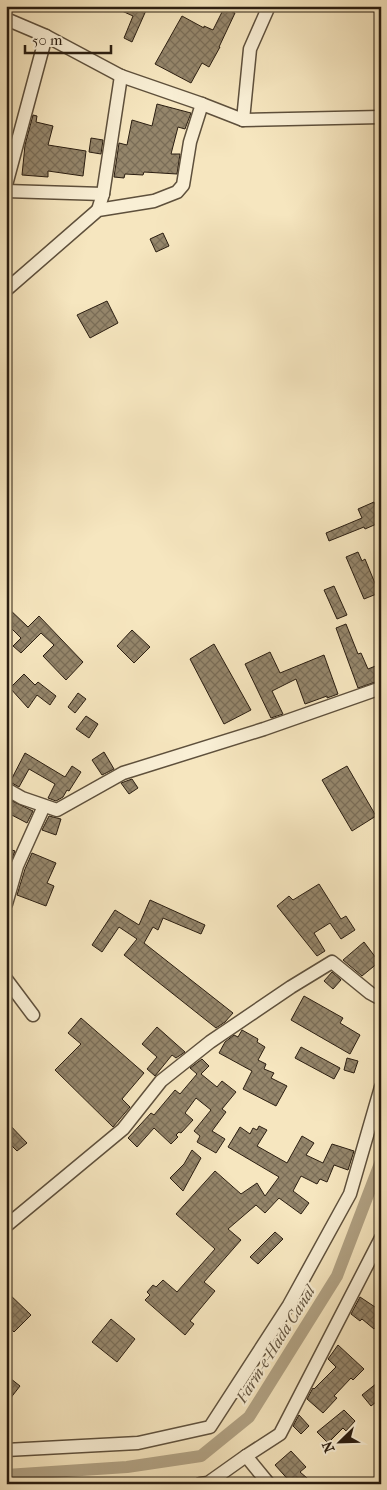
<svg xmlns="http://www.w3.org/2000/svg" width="387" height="1490" viewBox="0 0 387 1490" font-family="'IM FELL French Canon',serif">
	<defs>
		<pattern id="building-cross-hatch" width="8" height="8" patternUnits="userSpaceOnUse" patternTransform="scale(1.25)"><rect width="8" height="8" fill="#95866b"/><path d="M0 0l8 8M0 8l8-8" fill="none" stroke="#7a6d57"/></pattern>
	</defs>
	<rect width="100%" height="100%" fill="#f6e6bf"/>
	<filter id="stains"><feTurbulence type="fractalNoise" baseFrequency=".004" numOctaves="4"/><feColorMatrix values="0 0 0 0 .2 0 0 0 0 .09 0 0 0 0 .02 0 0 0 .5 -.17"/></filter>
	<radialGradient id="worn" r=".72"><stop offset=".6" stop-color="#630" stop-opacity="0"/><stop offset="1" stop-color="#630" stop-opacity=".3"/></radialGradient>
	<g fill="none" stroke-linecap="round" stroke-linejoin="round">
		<!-- canal -->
		<polyline stroke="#b1a284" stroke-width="12" points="6,1475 127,1467 201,1456 249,1417 337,1276 381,1161"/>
	</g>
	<!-- building -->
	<g fill="url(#building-cross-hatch)" stroke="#2b1e11">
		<polygon points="111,6 148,6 132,42 124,38 133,16"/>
		<polygon points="224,8 235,13 219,47 220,47 209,67 202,63 191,83 155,64 182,16 204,28 204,26 213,30"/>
		<polygon points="157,104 191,113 185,129 178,127 171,154 180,154 177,174 144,172 143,175 125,174 124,178 114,177 119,143 127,145 132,120 152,126"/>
		<polygon points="33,115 37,116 36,122 53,126 48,145 86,151 83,176 48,171 48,177 22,175 25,145"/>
		<polygon points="91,138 103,140 101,154 89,152"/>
		<polygon points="163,233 169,246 156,252 150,239"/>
		<polygon points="107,301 118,323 90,338 77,315"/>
		<polygon points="374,502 381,517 381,522 365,529 364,527 329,541 326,533 362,518 358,509"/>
		<polygon points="358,552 362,561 365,559 379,593 364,599 346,557"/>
		<polygon points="334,586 347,615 337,619 324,590"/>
		<polygon points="6,606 28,627 39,616 83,662 66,680 43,656 54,645 41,633 21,653 13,646 21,638 6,623"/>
		<polygon points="346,624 358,654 361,653 368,669 378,665 381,671 381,680 358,688 336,628"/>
		<polygon points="132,630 150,647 134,663 117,646"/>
		<polygon points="214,644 251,710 224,724 190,659"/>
		<polygon points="270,652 280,673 324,655 338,694 327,698 327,696 305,704 296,679 272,691 283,714 271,718 245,664"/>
		<polygon points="24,674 35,685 38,682 56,696 50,705 37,695 28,708 10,688"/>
		<polygon points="78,693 86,699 75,713 68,707"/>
		<polygon points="86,716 98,724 89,738 76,729"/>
		<polygon points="104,752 114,769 102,775 92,760"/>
		<polygon points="25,753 65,777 72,766 81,772 69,791 67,790 63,797 56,801 48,798 55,784 29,769 19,787 10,782"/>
		<polygon points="347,766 376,816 352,831 322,780"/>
		<polygon points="132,779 138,788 129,794 121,783"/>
		<polygon points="12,801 33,811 27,823 6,812"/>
		<polygon points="49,816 61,819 56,835 42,830"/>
		<polygon points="6,848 15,851 6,874 10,860 6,859"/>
		<polygon points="32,853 56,863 47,883 54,886 46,906 17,895 25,869"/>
		<polygon points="319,884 341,919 346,916 355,930 341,939 330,923 314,933 325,951 317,956 277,906 289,896 293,900"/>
		<polygon points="150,900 205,925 201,934 163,918 158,930 153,927 144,943 233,1013 225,1022 216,1028 124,955 137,939 119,927 102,952 92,945 115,910 139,925"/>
		<polygon points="364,942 379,962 362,976 343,960"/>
		<polygon points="332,972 341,980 333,989 324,981"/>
		<polygon points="304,996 343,1018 340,1023 360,1035 350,1054 291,1020"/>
		<polygon points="81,1018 144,1073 122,1099 130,1107 113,1127 55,1070 81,1044 68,1033"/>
		<polygon points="157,1027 185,1052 176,1058 172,1055 155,1076 147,1069 157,1057 142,1044"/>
		<polygon points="242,1030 258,1039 257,1042 265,1047 258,1060 266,1064 264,1069 274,1073 271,1078 287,1086 276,1106 243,1089 252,1071 219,1053 225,1042 234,1035 238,1037"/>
		<polygon points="301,1047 340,1068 334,1079 295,1058"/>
		<polygon points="347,1058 358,1061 354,1073 344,1070"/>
		<polygon points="202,1059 209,1066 201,1074 217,1087 222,1081 236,1092 222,1109 226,1112 212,1131 225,1139 216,1153 197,1142 200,1136 194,1131 211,1110 196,1098 185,1113 193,1120 181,1133 179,1132 176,1135 178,1137 171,1144 154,1128 137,1147 128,1138 151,1113 154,1115 175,1090 180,1094 197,1074 190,1068"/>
		<polygon points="6,1121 27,1143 17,1151 6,1140"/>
		<polygon points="259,1126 267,1130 257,1146 287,1163 302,1136 314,1143 306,1155 323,1163 332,1144 354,1151 348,1170 334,1165 327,1182 320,1179 317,1184 301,1176 293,1191 309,1203 301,1214 279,1198 265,1213 256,1205 228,1229 241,1240 204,1282 215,1291 190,1321 194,1324 185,1335 145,1300 150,1295 147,1292 153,1285 156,1287 163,1280 177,1292 215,1249 176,1214 215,1171 241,1194 257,1183 265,1196 279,1177 228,1147 240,1127 250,1134 253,1128 257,1130"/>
		<polygon points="192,1150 201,1158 183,1191 170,1178 184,1164"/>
		<polygon points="275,1232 283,1239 258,1264 250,1257"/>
		<polygon points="6,1291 31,1315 14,1332 6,1324"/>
		<polygon points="360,1297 381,1311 381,1321 374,1329 362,1319 360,1321 351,1314"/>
		<polygon points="111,1319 135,1339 117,1362 92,1342"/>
		<polygon points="338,1345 364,1369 353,1380 351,1378 334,1396 337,1398 323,1413 307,1399 313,1388 314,1389 336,1367 328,1359"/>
		<polygon points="6,1375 20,1386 6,1404"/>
		<polygon points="377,1383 381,1387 381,1398 371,1406 362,1395"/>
		<polygon points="344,1410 355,1421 346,1431 343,1428 328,1443 317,1432"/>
		<polygon points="299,1415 309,1426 301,1434 293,1426"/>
		<polygon points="291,1451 306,1467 300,1472 314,1484 292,1484 275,1465"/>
	</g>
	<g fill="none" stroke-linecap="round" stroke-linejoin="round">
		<!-- minor casing -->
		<g stroke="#5e503c" stroke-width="15">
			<g id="minor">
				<polyline points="6,19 46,36 121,76 202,104 243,120 381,117"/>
				<polyline points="243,120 250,49 269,6"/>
				<polyline points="6,185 46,36"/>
				<polyline points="6,191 103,194"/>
				<polyline points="98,210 103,194 121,76"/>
				<polyline points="6,290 98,210 154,201 177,192 183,185 190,142 202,104"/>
				<polyline points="6,791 8,790 22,798 57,810 123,773 264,729 381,688"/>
				<polyline points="6,904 17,866 44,806"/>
				<polyline points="6,979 33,1015"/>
				<polyline points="6,1226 123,1129 161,1081 210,1042 291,987 332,962 370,993 381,999"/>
				<polyline points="6,1450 138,1443 210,1427 289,1305 350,1194 381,1087"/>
				<polyline points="246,1456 269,1484"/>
				<polyline points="200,1484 208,1483 246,1456 280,1434 381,1238"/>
			</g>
		</g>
		<!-- minor -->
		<use href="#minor" stroke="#f9efd5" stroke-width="12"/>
	</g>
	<g text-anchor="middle" stroke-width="4.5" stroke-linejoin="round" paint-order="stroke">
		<!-- water labels -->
		<g font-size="16" font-style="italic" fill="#61533f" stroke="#f9efd5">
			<text transform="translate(275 1344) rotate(-58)" y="6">Farm-e-Hada Canal</text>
		</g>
	</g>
	<!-- margin -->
	<rect width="387" height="1490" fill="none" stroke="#f6e6bf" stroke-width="25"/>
	<rect x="8" y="8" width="372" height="1475" fill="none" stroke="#2b1e11" stroke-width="2.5"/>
	<rect x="12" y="12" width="362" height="1465" fill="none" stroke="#2b1e11"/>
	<!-- north arrow -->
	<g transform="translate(340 1442) rotate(247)" stroke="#f9efd5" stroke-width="4" paint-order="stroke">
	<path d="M0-4L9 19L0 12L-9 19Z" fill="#2b1e11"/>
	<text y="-8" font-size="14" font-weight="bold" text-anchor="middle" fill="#2b1e11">N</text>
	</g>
	<!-- scale -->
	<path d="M25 45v8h86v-8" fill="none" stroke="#2b1e11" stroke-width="2.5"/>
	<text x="32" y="45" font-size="15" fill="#2b1e11" stroke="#f9efd5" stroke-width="4" paint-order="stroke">50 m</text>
	<rect width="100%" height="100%" filter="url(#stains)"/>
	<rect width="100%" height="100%" fill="url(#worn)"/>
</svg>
